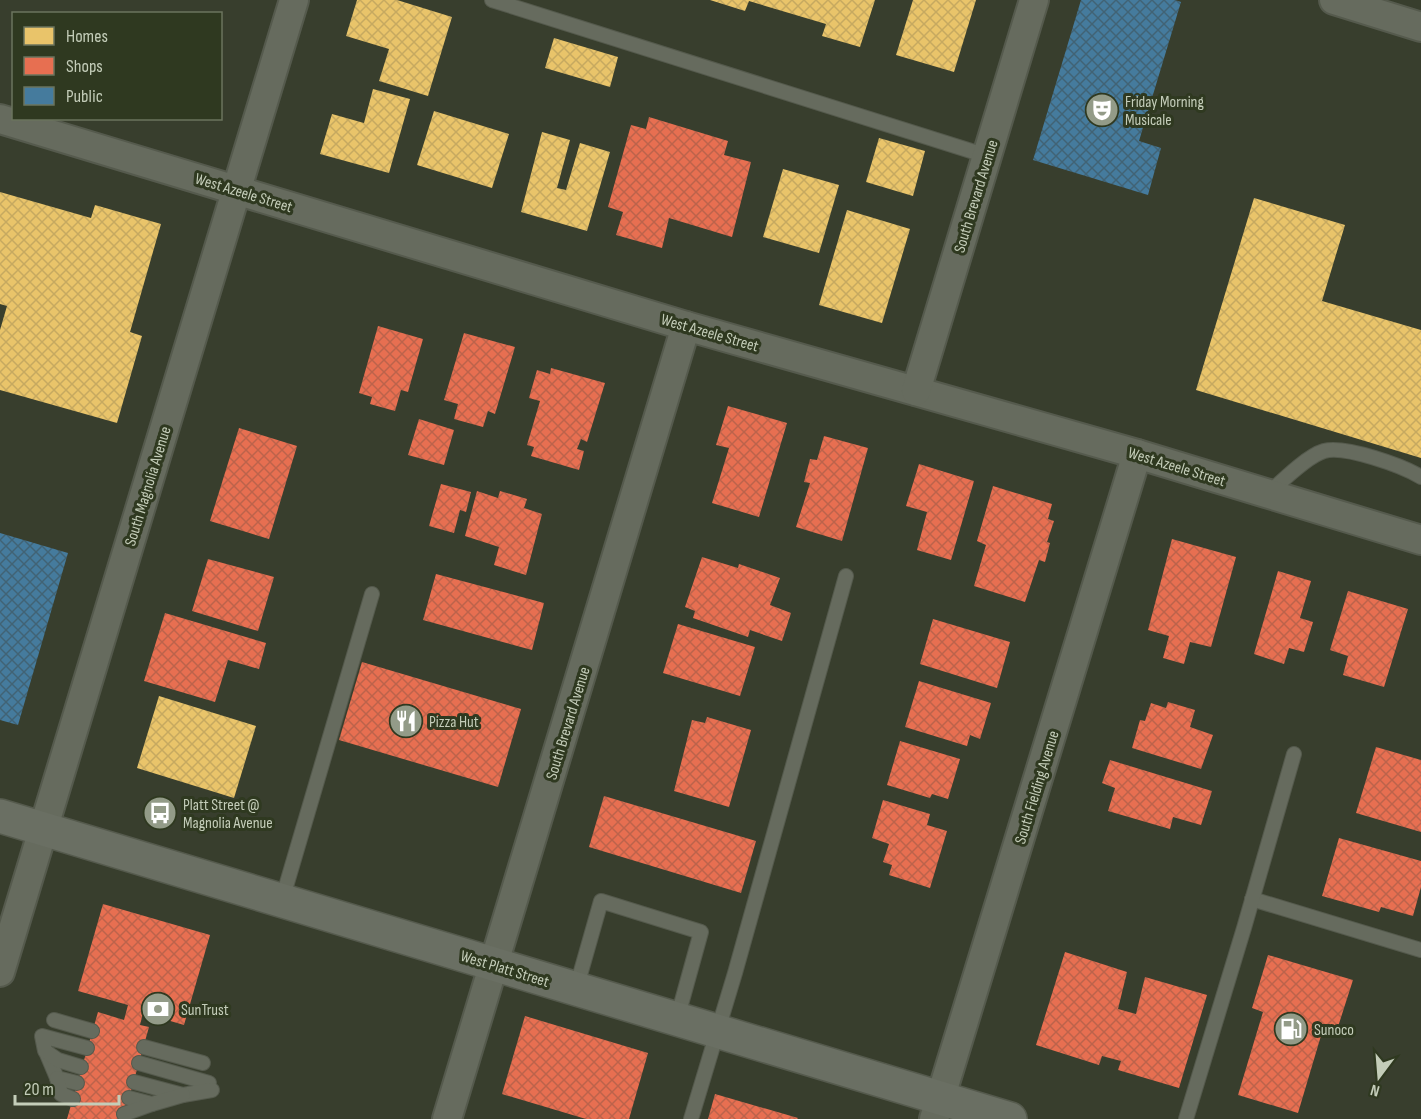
<svg xmlns="http://www.w3.org/2000/svg" width="1421" height="1119" viewBox="0 0 1421 1119" font-family="'Sofia Sans Condensed',sans-serif">
	<defs>
		<pattern id="homes-cross-hatch" width="8" height="8" patternUnits="userSpaceOnUse" patternTransform="scale(1.5)"><rect width="8" height="8" fill="#e9c46a"/><path d="M0 0l8 8M0 8l8-8" fill="none" stroke="#c6a960"/></pattern>
		<pattern id="shops-cross-hatch" width="8" height="8" patternUnits="userSpaceOnUse" patternTransform="scale(1.5)"><rect width="8" height="8" fill="#e76f51"/><path d="M0 0l8 8M0 8l8-8" fill="none" stroke="#bc634b"/></pattern>
		<pattern id="public-cross-hatch" width="8" height="8" patternUnits="userSpaceOnUse" patternTransform="scale(1.5)"><rect width="8" height="8" fill="#457b9d"/><path d="M0 0l8 8M0 8l8-8" fill="none" stroke="#416375"/></pattern>
	</defs>
	<rect width="100%" height="100%" fill="#383e2d"/>
	<!-- homes -->
	<g fill="url(#homes-cross-hatch)">
		<polygon points="357,0 397,0 452,17 428,96 379,81 389,49 346,36"/>
		<polygon points="710,0 875,0 860,47 822,36 826,24 749,1 745,11"/>
		<polygon points="913,0 976,0 954,72 896,55"/>
		<polygon points="554,38 618,57 610,87 545,68"/>
		<polygon points="373,89 410,99 389,173 320,154 332,114 364,123"/>
		<polygon points="434,111 509,134 492,188 417,165"/>
		<polygon points="542,132 570,140 557,188 566,190 580,143 610,152 587,231 521,212"/>
		<polygon points="879,138 925,151 913,196 866,182"/>
		<polygon points="783,169 839,185 819,253 763,237"/>
		<polygon points="0,192 91,218 95,205 161,224 130,332 142,336 117,423 0,390 0,330 7,306 0,304"/>
		<polygon points="1254,198 1345,225 1322,301 1421,330 1421,458 1196,390"/>
		<polygon points="847,210 910,229 882,323 819,305"/>
		<polygon points="159,696 256,726 234,798 137,768"/>
	</g>
	<!-- shops -->
	<g fill="url(#shops-cross-hatch)">
		<polygon points="649,117 728,141 724,155 751,162 732,237 669,218 662,248 616,235 623,212 608,207 631,125 646,129"/>
		<polygon points="378,326 423,339 408,392 401,390 395,411 370,404 372,397 359,393"/>
		<polygon points="464,333 515,347 495,414 488,411 483,427 454,419 458,404 444,400"/>
		<polygon points="551,368 605,383 587,442 581,439 577,449 584,451 579,470 531,456 534,447 527,445 540,401 529,398 537,370 550,374"/>
		<polygon points="728,406 787,423 759,517 712,503 729,448 716,445"/>
		<polygon points="419,419 454,430 444,465 408,455"/>
		<polygon points="239,428 297,446 269,539 210,521"/>
		<polygon points="824,436 868,448 842,541 796,527 810,483 804,482 810,459 817,460"/>
		<polygon points="919,464 974,481 951,560 917,550 927,512 906,506"/>
		<polygon points="441,484 471,492 466,512 460,510 454,533 429,526"/>
		<polygon points="993,486 1052,504 1048,519 1054,521 1047,542 1050,543 1045,562 1039,560 1025,602 974,586 986,545 977,541"/>
		<polygon points="477,491 498,498 500,491 527,499 524,508 542,514 526,575 494,565 499,547 465,536"/>
		<polygon points="1172,539 1236,557 1211,647 1190,642 1184,664 1163,658 1169,636 1148,630"/>
		<polygon points="702,557 738,568 739,564 780,578 770,605 791,613 782,641 750,630 748,637 693,618 695,611 685,607"/>
		<polygon points="208,559 274,577 258,631 192,611"/>
		<polygon points="1278,571 1311,581 1300,618 1313,622 1304,652 1289,648 1284,664 1254,654"/>
		<polygon points="436,574 544,603 532,650 423,620"/>
		<polygon points="1348,591 1408,609 1384,687 1343,675 1348,656 1330,650"/>
		<polygon points="165,613 266,643 259,669 228,660 215,702 144,681"/>
		<polygon points="933,619 1010,642 997,688 920,664"/>
		<polygon points="678,624 755,647 740,696 663,673"/>
		<polygon points="362,662 521,709 498,787 339,740"/>
		<polygon points="919,681 991,703 980,739 970,735 967,746 905,727"/>
		<polygon points="1168,702 1195,710 1190,727 1213,735 1201,769 1132,748 1140,720 1145,721 1151,703 1166,708"/>
		<polygon points="707,717 751,730 729,807 674,791 692,720 705,723"/>
		<polygon points="900,741 960,759 948,799 932,794 930,798 887,785"/>
		<polygon points="1376,747 1421,760 1421,832 1356,813"/>
		<polygon points="1110,760 1212,791 1201,825 1173,817 1170,829 1108,811 1115,788 1102,783"/>
		<polygon points="604,796 756,841 741,893 589,847"/>
		<polygon points="883,800 930,814 927,825 947,831 930,888 889,875 892,865 883,862 889,844 872,838"/>
		<polygon points="1339,838 1421,861 1421,887 1413,916 1381,907 1379,912 1322,896"/>
		<polygon points="103,904 210,935 184,1025 143,1013 140,1025 149,1027 123,1119 67,1119 98,1012 124,1020 128,1005 78,991"/>
		<polygon points="1065,952 1127,972 1118,1009 1136,1014 1145,977 1207,995 1179,1088 1118,1070 1121,1061 1102,1056 1099,1065 1036,1045"/>
		<polygon points="1268,955 1353,980 1336,1033 1323,1029 1298,1113 1238,1095 1263,1012 1252,1008"/>
		<polygon points="525,1016 648,1053 629,1119 586,1119 502,1094"/>
		<polygon points="715,1094 798,1118 797,1119 708,1119"/>
	</g>
	<!-- public -->
	<g fill="url(#public-cross-hatch)">
		<polygon points="1081,0 1175,0 1181,2 1139,141 1161,148 1148,195 1033,160"/>
		<polygon points="0,533 68,553 18,725 0,720"/>
	</g>
	<g fill="none" stroke-linecap="round" stroke-linejoin="round">
		<!-- lane casing -->
		<g stroke="#555a4d" stroke-width="16">
			<g id="lane">
				<polyline points="492,0 987,156"/>
				<path d="M1269 493C1282 481 1307 456 1324 451 1345 445 1403 466 1421 477"/>
				<polyline points="1252,899 1421,950"/>
				<polyline points="282,900 372,594"/>
				<polyline points="576,989 601,901 701,932 677,1019"/>
				<polyline points="54,1020 92,1031"/>
				<polyline points="144,1047 203,1063"/>
				<polyline points="46,1052 57,1078 77,1083"/>
				<polyline points="139,1063 209,1083"/>
				<polyline points="81,1067 58,1060 45,1051 42,1036 87,1048"/>
				<polyline points="57,1078 61,1094 73,1099"/>
				<polyline points="134,1082 183,1095 212,1090"/>
				<polyline points="129,1098 152,1104 183,1095"/>
				<polyline points="124,1114 152,1104"/>
				<polyline points="691,1119 735,973 846,576"/>
				<polyline points="1186,1119 1244,928 1294,754"/>
			</g>
		</g>
		<!-- street casing -->
		<g stroke="#555a4d" stroke-width="32">
			<g id="street">
				<polyline points="1334,0 1421,27"/>
				<polyline points="0,119 686,326 1137,454 1421,540"/>
				<polyline points="916,391 1034,0"/>
				<polyline points="0,972 294,0"/>
				<polyline points="447,1119 686,326"/>
				<polyline points="934,1119 1137,454"/>
			</g>
		</g>
		<!-- secondary casing -->
		<g stroke="#555a4d" stroke-width="36">
			<polyline id="secondary" points="0,816 1010,1119"/>
		</g>
		<!-- lane -->
		<use href="#lane" stroke="#666b5e" stroke-width="14"/>
		<!-- street -->
		<use href="#street" stroke="#666b5e" stroke-width="28"/>
		<!-- secondary -->
		<use href="#secondary" stroke="#6a6f63" stroke-width="33"/>
	</g>
	<!-- icons -->
	<defs>
		<g id="theatre-disc" transform="scale(1.725)"><circle r="9.5" fill="#939b88" stroke="#2f3920"/><path d="M-5-5.5Q0-4 5-5.5V0Q5 5 0 6Q-5 5-5 0ZM-3.3-2.5H-1v1.5H-3.3ZM1-2.5H3.3v1.5H1ZM-2.8 1Q0 5.5 2.8 1Z" fill="#fff"/></g>
		<g id="restaurant-disc" transform="scale(1.725)"><circle r="9.5" fill="#939b88" stroke="#2f3920"/><path d="M-5-6h1v4h1v-4h1v4h1v-4h1v5L-1.5 .5V6h-2V.5L-5-1ZM5-6V6H3V1.5H1.5Q1.5-4 5-6Z" fill="#fff"/></g>
		<g id="bus-disc" transform="scale(1.725)"><circle r="9.5" fill="#939b88" stroke="#2f3920"/><path d="M-5-6H5V4H4V6H2V4H-2V6H-4V4H-5ZM-3.5-4V0h7V-4ZM-3.5 1.2v1.5H-2V1.2ZM2 1.2v1.5H3.5V1.2Z" fill="#fff"/></g>
		<g id="bank-disc" transform="scale(1.725)"><circle r="9.5" fill="#939b88" stroke="#2f3920"/><path d="M-6-4H6V4H-6ZM0-2.3a2.3 2.3 0 1 0 0 4.6a2.3 2.3 0 1 0 0-4.6Z" fill="#fff"/></g>
		<g id="fuel-disc" transform="scale(1.725)"><circle r="9.5" fill="#939b88" stroke="#2f3920"/><path d="M-5.5-6h7V0h2V4h1.3V-2.5L3-4.5l.8-.8L6-3V5H2.5V1h-1V6h-7ZM-4.2-4.7v3.2H.2V-4.7Z" fill="#fff"/></g>
	</defs>
	<g fill-rule="evenodd">
		<use href="#theatre-disc" x="1102" y="110"/>
		<use href="#restaurant-disc" x="406" y="721"/>
		<use href="#bus-disc" x="160" y="813"/>
		<use href="#bank-disc" x="158" y="1009"/>
		<use href="#fuel-disc" x="1291" y="1029"/>
	</g>
	<g text-anchor="middle" stroke-width="6" stroke-linejoin="round" paint-order="stroke">
		<!-- poi labels -->
		<g font-size="16" fill="#c4cdb9" stroke="#2f3920" text-anchor="start">
			<text x="1125" y="107">Friday Morning<tspan x="1125" dy="18">Musicale</tspan></text>
			<text x="429" y="727">Pizza Hut</text>
			<text x="183" y="810">Platt Street @<tspan x="183" dy="18">Magnolia Avenue</tspan></text>
			<text x="181" y="1015">SunTrust</text>
			<text x="1314" y="1035">Sunoco</text>
		</g>
		<!-- street labels -->
		<g font-size="16" fill="#c4cdb9" stroke="#2f3920">
			<text transform="translate(244 192) rotate(17)" y="6">West Azeele Street</text>
			<text transform="translate(975 196) rotate(-73)" y="6">South Brevard Avenue</text>
			<text transform="translate(710 332) rotate(16)" y="6">West Azeele Street</text>
			<text transform="translate(1177 466) rotate(17)" y="6">West Azeele Street</text>
			<text transform="translate(147 486) rotate(-73)" y="6">South Magnolia Avenue</text>
			<text transform="translate(567 723) rotate(-73)" y="6">South Brevard Avenue</text>
			<text transform="translate(1036 787) rotate(-73)" y="6">South Fielding Avenue</text>
			<text transform="translate(505 968) rotate(17)" y="6">West Platt Street</text>
		</g>
	</g>
	<!-- legend -->
	<rect x="12" y="12" width="210" height="108" fill="#2f3920" stroke="#6b745d" stroke-width="1.5"/>
	<rect x="24" y="27" width="30" height="18" fill="#e9c46a" stroke="#6b745d" stroke-width="1.5"/>
	<text x="66" y="42" font-size="18" fill="#c4cdb9">Homes</text>
	<rect x="24" y="57" width="30" height="18" fill="#e76f51" stroke="#6b745d" stroke-width="1.5"/>
	<text x="66" y="72" font-size="18" fill="#c4cdb9">Shops</text>
	<rect x="24" y="87" width="30" height="18" fill="#457b9d" stroke="#6b745d" stroke-width="1.5"/>
	<text x="66" y="102" font-size="18" fill="#c4cdb9">Public</text>
	<!-- north arrow -->
	<g transform="translate(1379 1077) rotate(196)" stroke="#2f3920" stroke-width="4.5" paint-order="stroke">
	<path d="M0-4.5L10 22L0 15L-10 22Z" fill="#c4cdb9"/>
	<text y="-9" font-size="16" font-weight="bold" text-anchor="middle" fill="#c4cdb9">N</text>
	</g>
	<!-- scale -->
	<path d="M15 1095v9h104v-9" fill="none" stroke="#c4cdb9" stroke-width="3"/>
	<text x="24" y="1095" font-size="18" fill="#c4cdb9" stroke="#2f3920" stroke-width="4.5" paint-order="stroke">20 m</text>
</svg>
